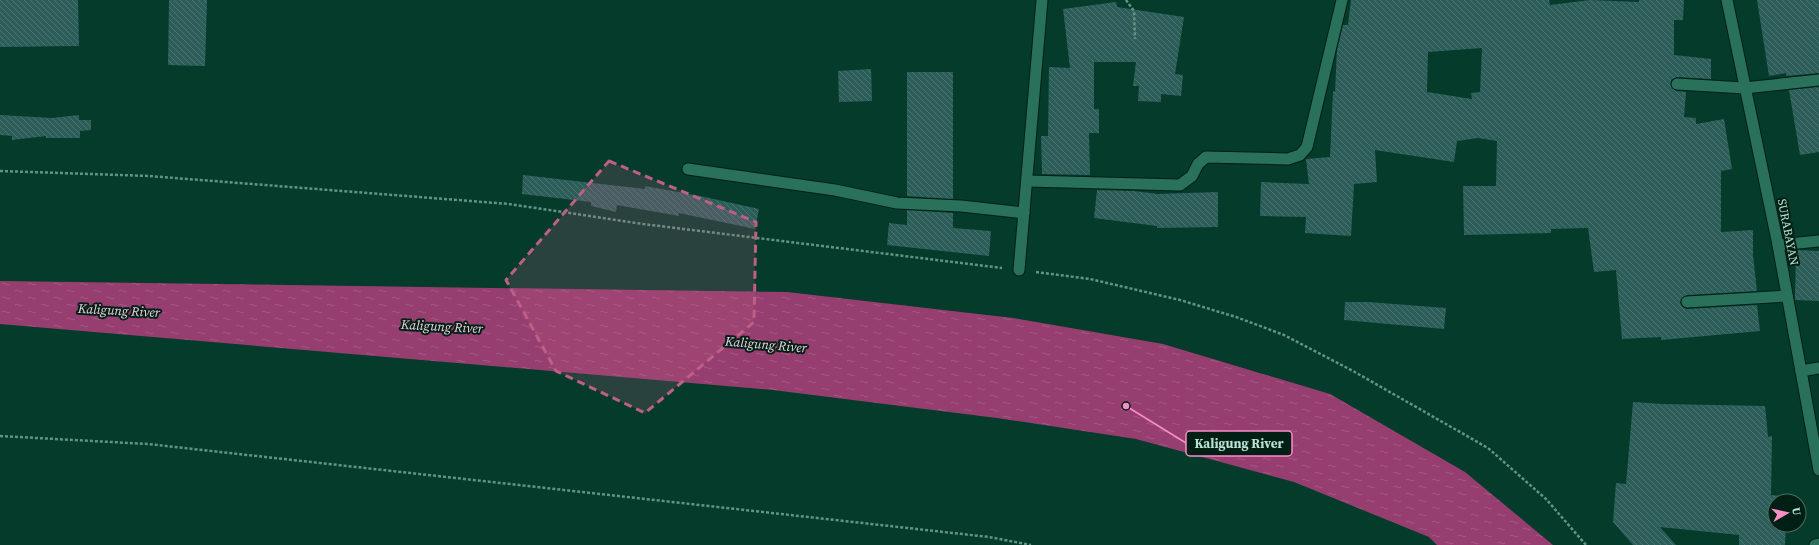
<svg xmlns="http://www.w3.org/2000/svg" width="1819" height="545" viewBox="0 0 1819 545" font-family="'Source Serif 4',serif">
	<defs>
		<pattern id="water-ripples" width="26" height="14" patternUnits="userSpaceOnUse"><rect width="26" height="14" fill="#963e6f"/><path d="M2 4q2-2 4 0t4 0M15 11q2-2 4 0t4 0" fill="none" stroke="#a35a83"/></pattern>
		<pattern id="building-back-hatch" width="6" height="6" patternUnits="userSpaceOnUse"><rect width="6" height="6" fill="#2d5d59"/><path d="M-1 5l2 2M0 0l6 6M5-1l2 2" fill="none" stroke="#497470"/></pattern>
	</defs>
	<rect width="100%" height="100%" fill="#043b2b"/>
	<!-- water -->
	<polygon fill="url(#water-ripples)" points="0,281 787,292 1013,318 1163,344 1330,394 1465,472 1553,545 1437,545 1429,537 1294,482 1136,439 997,418 773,390 0,324"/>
	<!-- building -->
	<g fill="url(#building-back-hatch)" fill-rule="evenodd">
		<polygon points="0,0 78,0 79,46 0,47"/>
		<polygon points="169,0 207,0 205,66 168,65"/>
		<path d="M1351 0H1549L1550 5 1590 0 1639 2V0H1684L1683 20H1674V55L1711 59V79L1677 77 1671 80V87L1676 91 1686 92 1684 117 1696 118V124L1724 119 1732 169 1721 171V232L1753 230V255L1757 291 1687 295 1681 299 1680 303 1684 308 1687 309 1757 305 1760 331 1661 340V337L1622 339 1616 270 1594 272 1588 228 1551 229V233L1464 235 1463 186H1496L1497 141 1478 138 1457 141 1454 162 1375 150 1377 182 1354 184 1351 236 1305 233 1306 217 1260 216 1261 182 1309 184 1306 159 1330 157 1333 91 1335 92 1337 50 1343 25H1348ZM1482 48 1480 92 1471 93 1472 99 1427 92 1428 52Z"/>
		<polygon points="1757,0 1819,0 1819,73 1786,76 1786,73 1769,76"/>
		<polygon points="1116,2 1117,7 1184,17 1175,74 1183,75 1181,96 1161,94 1161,102 1138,101 1139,86 1133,86 1136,62 1094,62 1094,109 1099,109 1099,133 1089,133 1090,175 1042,174 1041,136 1048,136 1049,67 1070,68 1063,9"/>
		<polygon points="871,69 872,101 839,102 838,71"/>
		<polygon points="907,72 953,72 953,199 907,196"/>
		<polygon points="1819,87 1819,152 1800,155 1789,90"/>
		<polygon points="0,115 52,118 79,115 79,120 91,120 91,130 80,131 80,138 46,138 46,136 12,140 12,136 0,135"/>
		<polygon points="523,175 645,189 645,186 700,196 759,209 755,229 679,213 679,216 617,205 616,212 591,206 591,202 522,194"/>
		<polygon points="1097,190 1134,191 1158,194 1218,192 1218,227 1157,228 1157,226 1094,218"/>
		<polygon points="907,210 953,213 953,228 991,231 989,256 887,245 889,223 907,225"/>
		<polygon points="1796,250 1819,251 1819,301 1795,300"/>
		<polygon points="1345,302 1368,302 1446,308 1444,329 1344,320"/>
		<polygon points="1633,402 1663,404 1765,406 1768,437 1772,436 1771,495 1788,497 1788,501 1775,501 1775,525 1786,525 1785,545 1739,545 1739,535 1660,527 1676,545 1633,545 1613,522 1616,483 1626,484"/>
	</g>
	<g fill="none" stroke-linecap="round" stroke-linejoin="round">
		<!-- service casing -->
		<g stroke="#021f15" stroke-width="13">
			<g id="service">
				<polyline points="1801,371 1819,368"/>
				<polyline points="1815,545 1819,544"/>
			</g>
		</g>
		<!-- minor casing -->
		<g stroke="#021f15" stroke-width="13">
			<g id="minor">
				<polyline points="1727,0 1778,245 1819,470"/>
				<polyline points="1677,84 1744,88 1819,80"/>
				<polyline points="688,169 835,190 897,203 961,206 1024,213"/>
				<polyline points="1027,181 1180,185 1192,176 1198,164 1206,157 1288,159 1300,155 1307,147 1342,0"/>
				<polyline points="1778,245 1819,241"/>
				<polyline points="1019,270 1042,0"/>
				<polyline points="1687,302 1787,296"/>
			</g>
		</g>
		<!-- path -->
		<g stroke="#639483" stroke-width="2.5" stroke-dasharray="3 2" stroke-linecap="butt">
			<polyline points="1126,0 1134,11 1135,39"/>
			<polyline points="0,171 149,176 509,204 643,224 1002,268"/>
			<polyline points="1036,272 1090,279 1180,300 1236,317 1284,335 1353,371 1488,448 1546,499 1586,545"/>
			<polyline points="0,436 148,444 989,537 1031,545"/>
		</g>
		<!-- service -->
		<use href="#service" stroke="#29715a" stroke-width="11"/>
		<!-- minor -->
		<use href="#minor" stroke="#29715a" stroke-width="11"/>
	</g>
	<!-- marked area -->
	<path fill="#bf5f85" fill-opacity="0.2" stroke="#bf5f85" stroke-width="3" stroke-dasharray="8 5" stroke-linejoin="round" d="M609 161 756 222 754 322 645 413 556 371 506 280Z"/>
	<g text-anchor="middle" stroke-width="4" stroke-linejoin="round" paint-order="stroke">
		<!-- street labels -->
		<g font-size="12" fill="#b9e4d2" stroke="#021f15">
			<text transform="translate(1788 232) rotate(79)" y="4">SURABAYAN</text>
		</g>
		<!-- water labels -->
		<g font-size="13" font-style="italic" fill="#f0d6e2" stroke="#021f15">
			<text transform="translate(119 310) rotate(3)" y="5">Kaligung River</text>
			<text transform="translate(442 326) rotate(3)" y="5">Kaligung River</text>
			<text transform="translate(766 344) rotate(5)" y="5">Kaligung River</text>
		</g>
	</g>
	<!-- callouts -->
	<path fill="none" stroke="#fa8fc7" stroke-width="1.5" d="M1126 406L1186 443"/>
	<circle fill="#fa8fc7" stroke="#021f15" stroke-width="1.5" cx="1126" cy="406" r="4"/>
	<rect fill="#021f15" stroke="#fa8fc7" stroke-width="1.5" x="1186" y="431" width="106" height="25" rx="4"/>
	<g font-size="13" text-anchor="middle" font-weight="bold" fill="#b9e4d2">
		<text x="1239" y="448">Kaligung River</text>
	</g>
	<!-- north arrow -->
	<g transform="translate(1787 513) rotate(81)"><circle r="19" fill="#021f15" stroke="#4b6e61"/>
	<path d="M0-3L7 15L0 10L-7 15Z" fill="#fa8fc7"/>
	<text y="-6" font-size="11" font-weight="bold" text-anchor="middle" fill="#b9e4d2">U</text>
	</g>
</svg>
